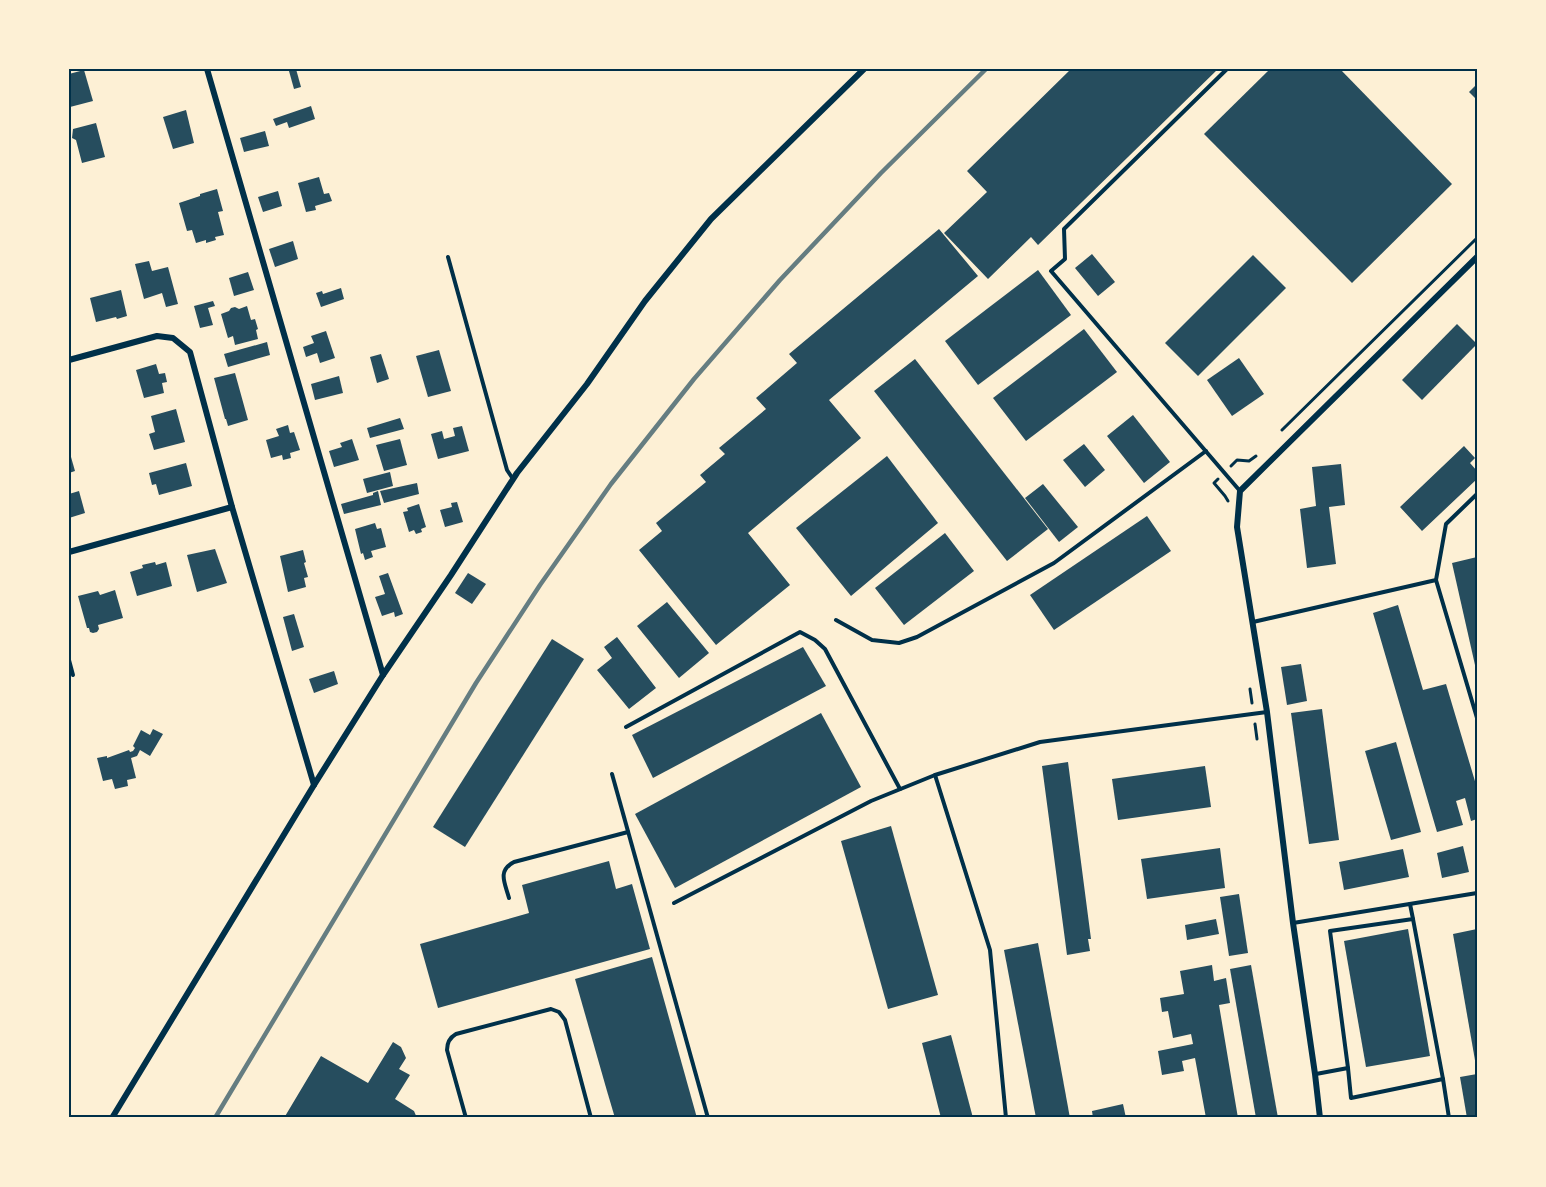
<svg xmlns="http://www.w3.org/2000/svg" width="1546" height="1187" viewBox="0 0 1546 1187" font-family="Figtree,sans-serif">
	<rect width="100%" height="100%" fill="#fdf0d5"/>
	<!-- building -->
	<g fill="#264d5e">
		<polygon points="294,69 296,69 301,87 294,89 289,71"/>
		<polygon points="1071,69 1218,69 1038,245 1031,237 988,279 944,233 987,192 967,171"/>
		<polygon points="1270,69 1340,69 1452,184 1352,283 1204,134"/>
		<polygon points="84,70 93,101 70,107 69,74"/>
		<polygon points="1477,84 1477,100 1469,92"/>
		<polygon points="311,106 315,119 289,128 287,122 276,126 273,119"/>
		<polygon points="186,110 194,143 173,149 163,117"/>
		<polygon points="96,123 105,157 82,163 76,140 72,138 73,129"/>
		<polygon points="265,131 269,146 244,152 240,138"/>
		<polygon points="319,177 324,194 329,193 332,201 315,206 316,210 306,212 298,183"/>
		<polygon points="217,189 223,211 218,212 224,235 215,237 216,240 206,243 206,240 196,243 192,230 187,231 179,203 200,196 200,194"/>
		<polygon points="278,191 282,206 263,212 258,197"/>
		<polygon points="939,229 978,276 829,400 861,438 748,533 790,585 716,645 639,550 662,531 656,523 706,482 700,475 725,454 719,448 766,409 756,398 797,363 789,354"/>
		<polygon points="293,241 298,259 275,267 269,249"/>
		<polygon points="1092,254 1115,282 1098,296 1075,268"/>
		<polygon points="1253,255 1286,288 1198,376 1165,343"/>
		<polygon points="149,261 152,271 168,267 178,304 166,307 162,293 144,299 135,264"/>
		<polygon points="1038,270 1071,315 978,385 945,341"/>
		<polygon points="248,272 254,290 234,296 229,278"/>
		<polygon points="341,288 344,299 321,307 316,293 322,291 323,294"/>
		<polygon points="121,290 127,316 117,319 116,317 96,322 90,298"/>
		<polygon points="213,301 215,306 208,308 213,325 200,328 194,306"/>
		<polygon points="247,306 251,320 255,319 258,329 256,330 258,339 235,345 233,336 228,338 221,314 229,311 231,308 235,307 239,309"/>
		<polygon points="1457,324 1477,344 1422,400 1402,380"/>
		<polygon points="1084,329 1117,372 1026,441 993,398"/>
		<polygon points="326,331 335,358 320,363 317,353 306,357 303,347 314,343 311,336"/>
		<polygon points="267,342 270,355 228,367 224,354"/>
		<polygon points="439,350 451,391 428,397 416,356"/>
		<polygon points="381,354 389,379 377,383 370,357"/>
		<polygon points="1239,358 1264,394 1232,416 1207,380"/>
		<polygon points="915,359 1048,529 1007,561 874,391"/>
		<polygon points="156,364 159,374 165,373 167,382 162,383 164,393 144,398 136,370"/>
		<polygon points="235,373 248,420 228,426 226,419 225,419 214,378"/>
		<polygon points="339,376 343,393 315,400 311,384"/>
		<polygon points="176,409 185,442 154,450 149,434 155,432 151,416"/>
		<polygon points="1133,415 1170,462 1144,483 1107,436"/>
		<polygon points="400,418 404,429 370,438 367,428"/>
		<polygon points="288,425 290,433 294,432 300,450 290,453 291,458 283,460 282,455 271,458 266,440 279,436 276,429"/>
		<polygon points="462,426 469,451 438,459 431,434 442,431 444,439 455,436 453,428"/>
		<polygon points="352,439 359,460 334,467 329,451 342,447 340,443"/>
		<polygon points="400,439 407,465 384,471 376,445"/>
		<polygon points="1084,444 1105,470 1085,487 1063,460"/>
		<polygon points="1464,446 1475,458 1470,463 1477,471 1477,479 1422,531 1400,507"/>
		<polygon points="69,450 75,471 69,473"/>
		<polygon points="887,456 938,523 851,596 796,528"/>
		<polygon points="186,463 192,486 159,495 156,484 152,485 149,473"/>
		<polygon points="1341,464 1345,505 1329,507 1336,564 1307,568 1300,509 1316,506 1312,467"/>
		<polygon points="390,472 393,486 367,493 363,479"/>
		<polygon points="417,483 419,494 384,503 380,491"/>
		<polygon points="1043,484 1078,527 1059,542 1025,498"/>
		<polygon points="79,491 85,513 69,518 69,494"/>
		<polygon points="378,491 381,505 344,514 341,504 373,495 373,493"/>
		<polygon points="457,502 463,522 445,527 440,510 452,507 451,503"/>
		<polygon points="419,504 426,527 421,529 422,532 416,534 414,530 409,532 403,512 408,511 407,508"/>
		<polygon points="1147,516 1171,551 1054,630 1030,595"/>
		<polygon points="375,523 377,529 381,528 386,547 371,551 373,557 365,560 363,553 361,554 355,529"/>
		<polygon points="945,533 974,571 904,625 875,588"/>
		<polygon points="215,549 227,583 197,592 187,555"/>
		<polygon points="303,550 306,562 304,563 308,577 304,578 306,587 288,592 280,556"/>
		<polygon points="1477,557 1477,665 1475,665 1452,563"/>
		<polygon points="155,562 156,565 166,562 172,586 137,596 130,572 143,568 142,565"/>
		<polygon points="388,573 403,614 395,617 394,612 382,616 375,597 385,594 379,576"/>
		<polygon points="468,573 486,584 472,604 455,593"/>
		<polygon points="115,590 123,618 98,625 99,629 97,632 93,633 90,632 89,628 87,628 78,596 98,591 100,595"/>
		<polygon points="667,602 709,653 679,678 637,626"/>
		<polygon points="1398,605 1423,690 1446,684 1477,788 1477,819 1471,821 1465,798 1456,801 1463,825 1437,832 1373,613"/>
		<polygon points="294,614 304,647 292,651 283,617"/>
		<polygon points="617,637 656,688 629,709 597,670 612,658 604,647"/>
		<polygon points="552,639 584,659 465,847 433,827"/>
		<polygon points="803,647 826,686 653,778 632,735"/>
		<polygon points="1301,664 1307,701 1287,705 1281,667"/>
		<polygon points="334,671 338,684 314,693 309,679"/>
		<polygon points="1322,709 1339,840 1309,844 1291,713"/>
		<polygon points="821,713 861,787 675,888 635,814"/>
		<polygon points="153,729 163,734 150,756 140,750 137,756 131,758 136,778 127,780 128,786 115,789 112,779 103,781 97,758 107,756 107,758 129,750 130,752 133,751 135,748 133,746 141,730 150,735"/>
		<polygon points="1396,742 1421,832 1391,840 1365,751"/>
		<polygon points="1068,762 1091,939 1088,939 1090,951 1067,955 1042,766"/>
		<polygon points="1205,766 1211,807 1118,820 1112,779"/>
		<polygon points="891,826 938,995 888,1009 841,841"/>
		<polygon points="1463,846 1469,872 1442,878 1437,853"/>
		<polygon points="1220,848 1225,888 1147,899 1141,859"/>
		<polygon points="1403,849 1409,877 1344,890 1339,862"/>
		<polygon points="609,861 616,889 632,884 650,949 438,1008 420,944 529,913 522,885"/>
		<polygon points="1239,894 1248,953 1229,956 1220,897"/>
		<polygon points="1216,919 1219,934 1187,940 1185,925"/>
		<polygon points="1408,929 1430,1056 1366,1067 1344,941"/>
		<polygon points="1477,929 1477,1066 1476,1066 1453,934"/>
		<polygon points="1038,943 1070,1118 1036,1118 1004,950"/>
		<polygon points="652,957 697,1118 615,1118 607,1091 575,979"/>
		<polygon points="1212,965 1214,981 1226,978 1230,1003 1219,1005 1238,1118 1206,1118 1195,1058 1182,1061 1184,1071 1162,1075 1158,1051 1193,1044 1191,1034 1173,1038 1168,1011 1162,1012 1160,998 1184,994 1180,971"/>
		<polygon points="1251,965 1278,1118 1256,1118 1230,969"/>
		<polygon points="951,1035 973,1118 941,1118 922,1043"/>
		<polygon points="393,1042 401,1047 406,1058 399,1069 410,1075 395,1099 414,1111 417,1118 284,1118 321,1056 368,1083"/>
		<polygon points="1477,1074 1477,1118 1467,1118 1460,1077"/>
		<polygon points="1123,1104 1126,1118 1093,1118 1092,1111"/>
	</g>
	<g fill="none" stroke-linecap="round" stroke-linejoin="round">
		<!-- path -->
		<g stroke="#003049" stroke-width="3">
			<polyline points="1282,430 1477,238"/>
			<polyline points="1231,466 1237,460 1249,461 1256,456"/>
			<polyline points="1218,479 1214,483 1225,496 1228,501"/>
			<polyline points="1250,689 1252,703"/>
			<polyline points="1255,724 1257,739"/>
		</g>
		<!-- service -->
		<g stroke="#003049" stroke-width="4">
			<polyline points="1227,69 1064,229 1065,259 1051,271 1240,491"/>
			<polyline points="448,257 507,470 513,479"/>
			<polyline points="1436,580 1477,718"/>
			<polyline points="836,620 872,640 899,643 917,637 1054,563 1206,451"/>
			<polyline points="1253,622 1436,580 1446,524 1477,494"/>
			<polyline points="69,660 73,675"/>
			<polyline points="626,727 800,632 815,640 825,649 900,789"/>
			<polyline points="612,774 708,1118"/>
			<polyline points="935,775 990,950 1006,1118"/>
			<path d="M509 898C505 883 497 871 514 862L628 832"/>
			<polyline points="674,903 871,801 935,775 1040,742 1267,712"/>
			<polyline points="1413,919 1443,1079"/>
			<polyline points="1293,923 1477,893"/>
			<polyline points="1348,1068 1330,931 1413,919 1410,904"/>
			<polyline points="1316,1074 1348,1068 1351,1098 1443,1079 1449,1118"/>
			<path d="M466 1118 447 1050C447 1043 449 1038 456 1034L551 1009 559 1012 565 1020 591 1118"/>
		</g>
		<!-- minor -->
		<g stroke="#003049" stroke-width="6">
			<polyline points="207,69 383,675"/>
			<polyline points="69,360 157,336 173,338 190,352 232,507 314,785"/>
			<polyline points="69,552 232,507"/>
			<polyline points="112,1118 314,785 383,675 451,575 517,473 587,384 645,301 711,219 864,69"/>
			<polyline points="1320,1118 1315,1074 1293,923 1267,712 1237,527 1240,491 1477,257"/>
		</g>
		<!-- rail -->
		<polyline stroke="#657d81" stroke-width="4.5" points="215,1118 476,683 540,585 611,484 694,379 780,280 881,173 986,69"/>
	</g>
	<!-- border -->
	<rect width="1546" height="1187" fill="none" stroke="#fdf0d5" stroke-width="141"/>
	<rect x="70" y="70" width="1406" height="1046" fill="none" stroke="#003049" stroke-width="2"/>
</svg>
